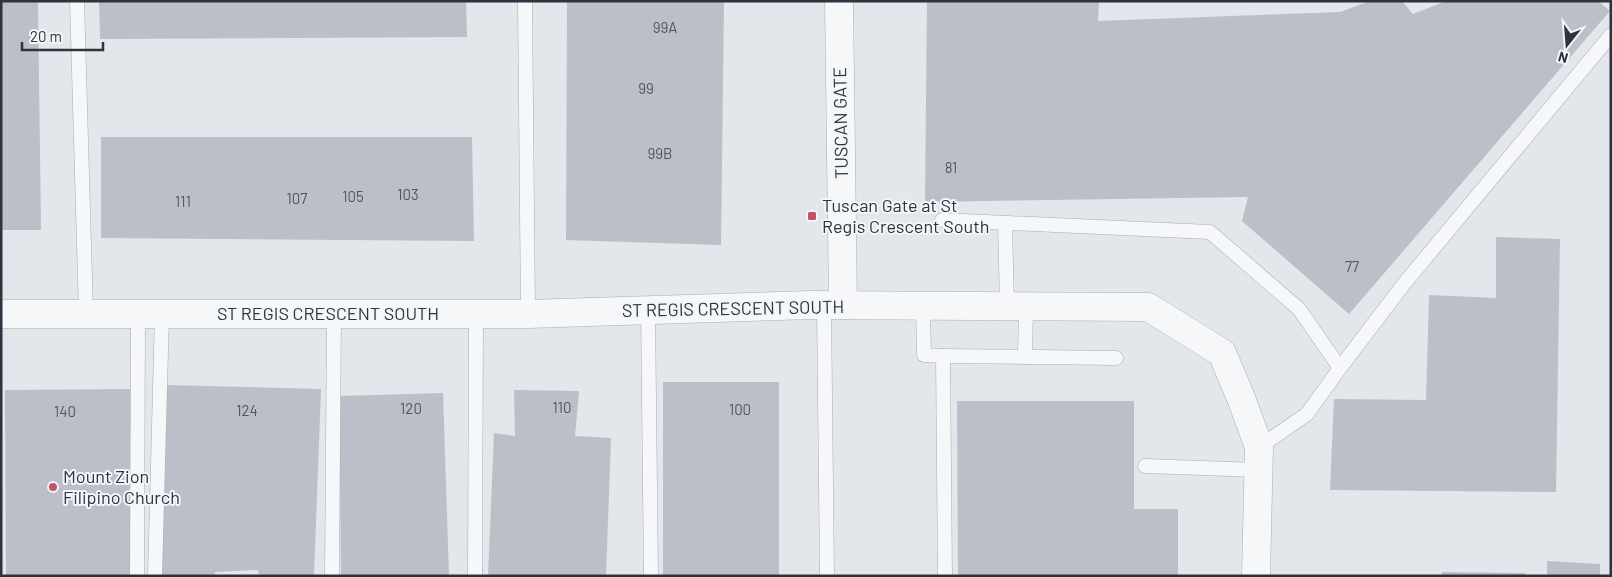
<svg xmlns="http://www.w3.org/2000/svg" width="1612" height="577" viewBox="0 0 1612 577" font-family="Barlow,sans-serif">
	<rect width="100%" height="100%" fill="#e3e6ea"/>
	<!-- building -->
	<g fill="#bbbfc7">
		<polygon points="1,1 38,1 41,230 1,230"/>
		<polygon points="99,1 466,1 467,37 100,39"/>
		<polygon points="567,1 724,1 721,245 566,240"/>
		<polygon points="927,1 1099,1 1098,21 1340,12 1370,1 1402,1 1413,14 1446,1 1598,1 1610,11 1349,314 1242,221 1248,197 925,202"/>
		<polygon points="101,137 472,137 474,241 101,238"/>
		<polygon points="1496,237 1560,239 1556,492 1330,490 1334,399 1426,400 1429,295 1496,298"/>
		<rect x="663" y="382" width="116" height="194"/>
		<polygon points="166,385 321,389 314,576 259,576 258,570 215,572 215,576 159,576"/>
		<polygon points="134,389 135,576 6,576 5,390"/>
		<polygon points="514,390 579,391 575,436 611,438 606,576 488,576 494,433 515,436"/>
		<polygon points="443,393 449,576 341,576 339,396"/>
		<polygon points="957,401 1134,401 1134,509 1178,509 1178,576 958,576"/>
		<polygon points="1547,561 1600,564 1600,576 1547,576"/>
		<polygon points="1442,572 1525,573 1525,576 1442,576"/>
	</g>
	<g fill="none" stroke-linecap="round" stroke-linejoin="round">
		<!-- service casing -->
		<g stroke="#a8adb4" stroke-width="15">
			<g id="service">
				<polyline points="77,1 86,314"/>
				<polyline points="525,1 528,314"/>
				<polyline points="942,220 1210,232 1299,309 1340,368 1307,414 1259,447"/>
				<polyline points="1005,223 1007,306"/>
				<polyline points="824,305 827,576"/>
				<polyline points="923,306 924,355 943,356"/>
				<polyline points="648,310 651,576"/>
				<polyline points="1025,357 1026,306"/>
				<polyline points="1340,368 1403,285 1611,35"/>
				<polyline points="1145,466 1258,470"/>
				<polyline points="137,576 138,314"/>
				<polyline points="155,576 162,314"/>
				<polyline points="332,576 334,314"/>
				<polyline points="475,576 476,314"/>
				<polyline points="945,576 943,356 1116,358"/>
			</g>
		</g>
		<!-- minor casing -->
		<g stroke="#a8adb4" stroke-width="29">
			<g id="minor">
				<polyline points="839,1 843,305"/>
				<polyline points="1,314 528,314 810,305 1148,307 1222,353 1241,398 1259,447 1256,576"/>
			</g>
		</g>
		<!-- service -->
		<use href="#service" stroke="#f6f7f9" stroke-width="14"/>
		<!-- minor -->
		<use href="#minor" stroke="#f6f7f9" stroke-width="28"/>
	</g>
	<!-- markers -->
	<g fill="#c55267" stroke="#f3f5f8" stroke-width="2">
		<rect x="807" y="211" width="10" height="10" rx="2.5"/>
		<circle cx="53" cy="487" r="5"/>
	</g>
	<g text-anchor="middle" stroke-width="4" stroke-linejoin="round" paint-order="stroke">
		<!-- number labels -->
		<g font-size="15" fill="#505762">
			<text x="665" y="33">99A</text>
			<text x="646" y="94">99</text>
			<text x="660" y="159">99B</text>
			<text x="951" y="173">81</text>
			<text x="408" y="200">103</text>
			<text x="353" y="202">105</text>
			<text x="297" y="204">107</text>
			<text x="183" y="207">111</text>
			<text x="1352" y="272">77</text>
			<text x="562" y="413">110</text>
			<text x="411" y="414">120</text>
			<text x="740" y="415">100</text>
			<text x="247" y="416">124</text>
			<text x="65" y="417">140</text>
		</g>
		<!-- street labels -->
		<g font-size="18" fill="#2c3441" stroke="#f3f5f8">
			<text transform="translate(841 123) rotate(-91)" y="6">TUSCAN GATE</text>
			<text transform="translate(733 309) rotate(-1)" y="6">ST REGIS CRESCENT SOUTH</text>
			<text x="328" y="320">ST REGIS CRESCENT SOUTH</text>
		</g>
		<!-- poi labels -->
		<g font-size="18" fill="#2c3441" stroke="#f3f5f8" text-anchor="start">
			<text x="822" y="212">Tuscan Gate at St<tspan x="822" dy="21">Regis Crescent South</tspan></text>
			<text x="63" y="483">Mount Zion<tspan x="63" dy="21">Filipino Church</tspan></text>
		</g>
	</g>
	<!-- border -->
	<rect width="1612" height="577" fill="none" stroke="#2c3441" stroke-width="5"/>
	<!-- north arrow -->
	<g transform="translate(1567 45) rotate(197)" stroke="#f3f5f8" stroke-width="4" paint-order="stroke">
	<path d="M0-4L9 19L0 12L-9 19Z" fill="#2c3441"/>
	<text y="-8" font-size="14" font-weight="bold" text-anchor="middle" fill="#2c3441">N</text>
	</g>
	<!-- scale -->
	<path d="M22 42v8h81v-8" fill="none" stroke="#2c3441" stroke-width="2.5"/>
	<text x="30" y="42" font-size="15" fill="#2c3441" stroke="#f3f5f8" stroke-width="4" paint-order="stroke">20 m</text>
</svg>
